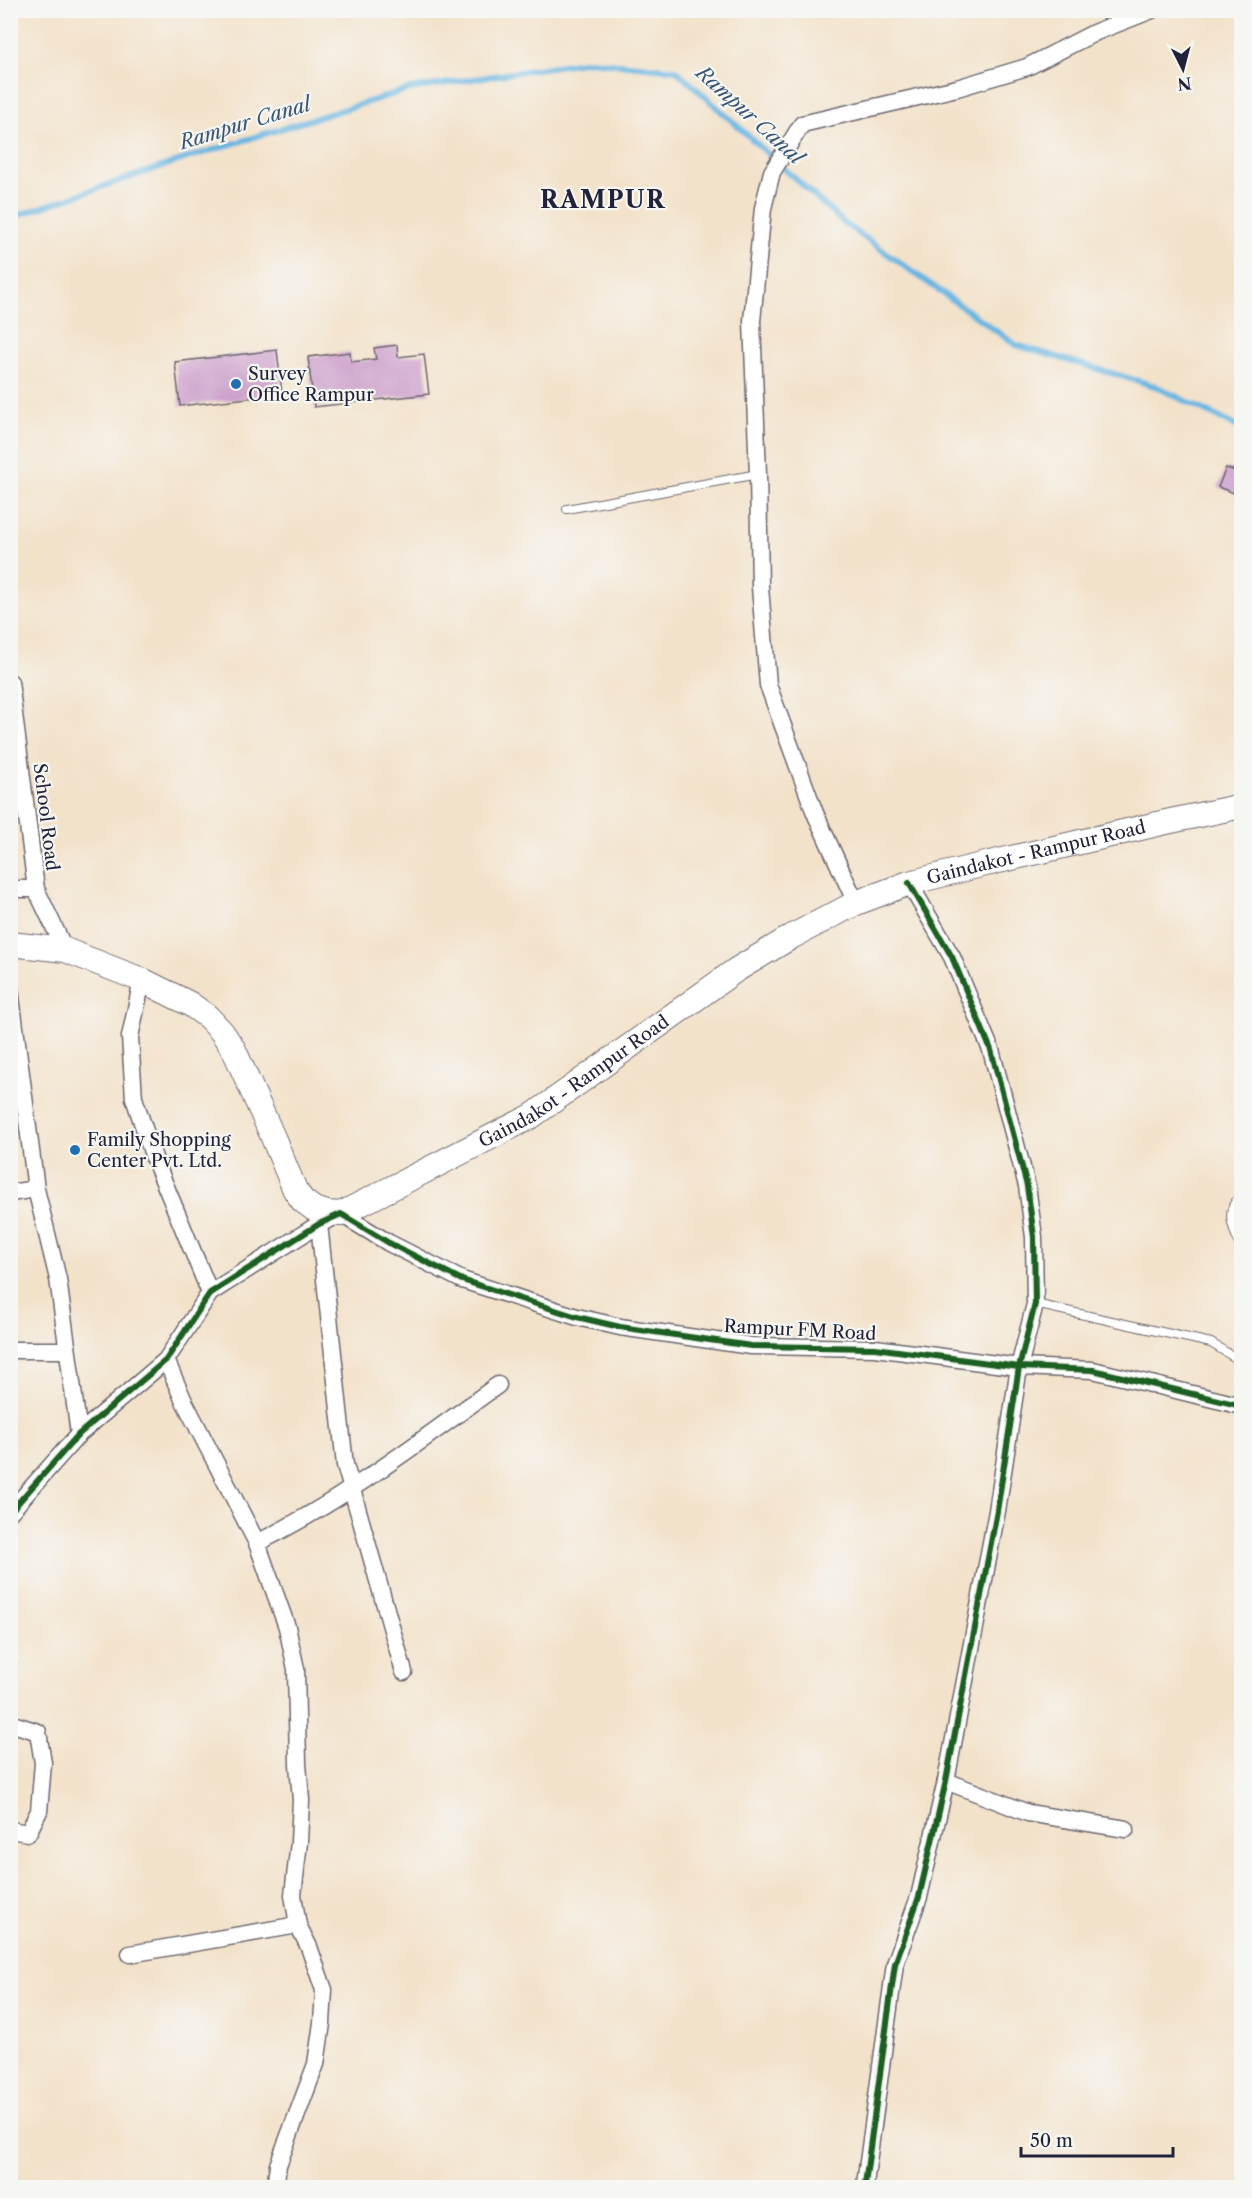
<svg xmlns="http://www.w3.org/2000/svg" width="1252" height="2198" viewBox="0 0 1252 2198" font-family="'Libre Caslon Text',serif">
	<rect width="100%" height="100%" fill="#f6f6f2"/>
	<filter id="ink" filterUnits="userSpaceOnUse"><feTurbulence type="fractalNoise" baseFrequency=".0167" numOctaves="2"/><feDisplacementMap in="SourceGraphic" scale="12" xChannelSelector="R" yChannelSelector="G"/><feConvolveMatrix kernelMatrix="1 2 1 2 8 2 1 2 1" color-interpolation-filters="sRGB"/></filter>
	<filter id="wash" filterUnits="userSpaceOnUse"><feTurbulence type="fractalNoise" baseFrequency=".008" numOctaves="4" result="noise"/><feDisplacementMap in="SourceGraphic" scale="24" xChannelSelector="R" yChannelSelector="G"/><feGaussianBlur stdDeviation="1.35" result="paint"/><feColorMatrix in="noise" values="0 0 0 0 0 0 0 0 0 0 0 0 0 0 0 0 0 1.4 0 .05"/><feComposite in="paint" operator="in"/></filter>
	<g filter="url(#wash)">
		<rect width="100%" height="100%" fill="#f3e2ca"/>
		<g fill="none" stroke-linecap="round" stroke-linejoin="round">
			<!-- stream -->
			<polyline stroke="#67b5e1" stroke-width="6" points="10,218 190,157 410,89 589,61 676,70 844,223 1016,345 1155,386 1242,429"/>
		</g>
		<g id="blocks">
			<!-- building -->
			<g fill="#cb9cca">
				<polygon points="397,345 398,357 424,354 429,394 314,407 308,357 350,352 351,362 376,359 374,348"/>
				<polygon points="277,350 282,394 180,406 175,362"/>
				<polygon points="1226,468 1242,473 1242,496 1218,487"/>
				<polygon points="10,1661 17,1663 11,1687 10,1686"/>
			</g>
		</g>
	</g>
	<g filter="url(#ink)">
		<use href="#blocks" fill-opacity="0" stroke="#6b656d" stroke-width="1.5"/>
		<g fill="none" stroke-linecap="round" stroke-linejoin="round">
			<!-- lane casing -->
			<g stroke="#6b656d" stroke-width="10">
				<g id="lane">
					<polyline points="567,509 758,474"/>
					<path d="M1242 1194C1222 1212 1234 1229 1242 1251"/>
					<polyline points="1035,1304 1211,1343 1242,1362"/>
				</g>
			</g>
			<!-- street casing -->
			<g stroke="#6b656d" stroke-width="19">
				<g id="street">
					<polyline points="10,682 36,889 65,950"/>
					<polyline points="10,889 36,889"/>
					<polyline points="856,903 815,813 768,685 760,587 758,474 752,321 763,208 772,172 802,124 957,88 1027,67 1096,32 1152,10"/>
					<polyline points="142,980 130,1037 134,1098 154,1158 210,1293"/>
					<polyline points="10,989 36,1189 58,1279 79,1434"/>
					<polyline points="10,1193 36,1189"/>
					<polyline points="319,1224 345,1465 404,1672"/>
					<polyline points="10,1350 66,1350"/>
					<polyline points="166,1360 183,1399 257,1543 287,1627 296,1669 298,1764 301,1800 299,1842 293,1895 298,1925 309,1947 324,1990 322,2023 316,2064 278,2165 275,2188"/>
					<polyline points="10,1512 79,1434 166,1360 210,1293 319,1224 341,1214 389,1243 462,1280 577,1317 620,1327 751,1346 875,1348 1019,1367 1093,1370 1242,1406"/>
					<path d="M257 1543C344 1500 420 1441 498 1385"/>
					<polyline points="10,1723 38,1732 43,1763 39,1811 28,1833 10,1830"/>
					<polyline points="946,1781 1028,1813 1126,1829"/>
					<polyline points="130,1954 298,1925"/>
					<polyline points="865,2184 895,1964 919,1897 946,1781 997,1511 1019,1367 1035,1304 1034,1237 1027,1186 991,1050 952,957 909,883"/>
				</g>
			</g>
			<!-- secondary casing -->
			<g stroke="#6b656d" stroke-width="26">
				<g id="secondary">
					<path id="s1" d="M10 944 65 950 142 980 190 1004 208 1017 222 1032 234 1050 272 1135 295 1190 303 1201 314 1209 327 1213 341 1214 532 1116 736 970 791 937 856 903 909 883 973 867 1166 822 1242 806"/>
				</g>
			</g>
			<!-- lane -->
			<use href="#lane" stroke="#fff" stroke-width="8"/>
			<!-- street -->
			<use href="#street" stroke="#fff" stroke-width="16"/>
			<!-- secondary -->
			<use href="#secondary" stroke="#fff" stroke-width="24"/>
			<!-- cycleway casing -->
			<g stroke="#f6f6f2" stroke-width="10">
				<g id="cycleway">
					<polyline points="10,1512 79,1434 166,1360 210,1293 319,1224 341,1214 389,1243 462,1280 577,1317 620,1327 751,1346 875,1348 1019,1367 1093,1370 1242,1406"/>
					<polyline points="865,2184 895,1964 919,1897 946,1781 997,1511 1019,1367 1035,1304 1034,1237 1027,1186 991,1050 952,957 909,883"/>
				</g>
			</g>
			<!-- cycleway -->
			<use href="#cycleway" stroke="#1b5e20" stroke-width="6"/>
		</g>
	</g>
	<!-- markers -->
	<g fill="#1f6fb2" stroke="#f6f6f2" stroke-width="2">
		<circle cx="236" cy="384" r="6"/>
		<circle cx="75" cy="1150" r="6"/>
	</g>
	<g text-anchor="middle" stroke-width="4.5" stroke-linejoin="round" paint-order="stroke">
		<!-- poi labels -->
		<g font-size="18" fill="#22223b" stroke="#f6f6f2" text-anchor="start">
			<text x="248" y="380">Survey<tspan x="248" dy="21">Office Rampur</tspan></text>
			<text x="87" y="1146">Family Shopping<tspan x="87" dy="21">Center Pvt. Ltd.</tspan></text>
		</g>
		<!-- street labels -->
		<g font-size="18" fill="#22223b" stroke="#f6f6f2">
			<text transform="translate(46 817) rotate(83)" y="6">School Road</text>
			<text dy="6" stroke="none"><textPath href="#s1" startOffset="1254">Gaindakot - Rampur Road</textPath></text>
			<text dy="6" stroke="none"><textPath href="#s1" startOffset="732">Gaindakot - Rampur Road</textPath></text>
			<text transform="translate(800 1330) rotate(3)" y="6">Rampur FM Road</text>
		</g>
		<!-- water labels -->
		<g font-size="20" font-style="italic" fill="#3a5575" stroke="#f6f6f2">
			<text transform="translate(750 115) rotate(42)" y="7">Rampur Canal</text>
			<text transform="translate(245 123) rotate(-17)" y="7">Rampur Canal</text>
		</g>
		<!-- district labels -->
		<g font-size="24" font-weight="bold" letter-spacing="1.5" fill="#22223b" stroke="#f6f6f2">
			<text x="603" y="208">RAMPUR</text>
		</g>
	</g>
	<!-- margin -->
	<rect width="1252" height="2198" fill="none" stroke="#f6f6f2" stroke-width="36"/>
	<!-- north arrow -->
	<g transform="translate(1183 69) rotate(174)" stroke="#f6f6f2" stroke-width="4.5" paint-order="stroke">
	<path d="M0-4.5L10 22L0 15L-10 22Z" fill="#22223b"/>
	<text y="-9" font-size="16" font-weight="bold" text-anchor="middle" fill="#22223b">N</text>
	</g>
	<!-- scale -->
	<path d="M1021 2147v9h152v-9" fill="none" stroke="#22223b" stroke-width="3"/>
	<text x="1030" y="2147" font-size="18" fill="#22223b" stroke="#f6f6f2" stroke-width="4.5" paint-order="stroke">50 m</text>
</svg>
